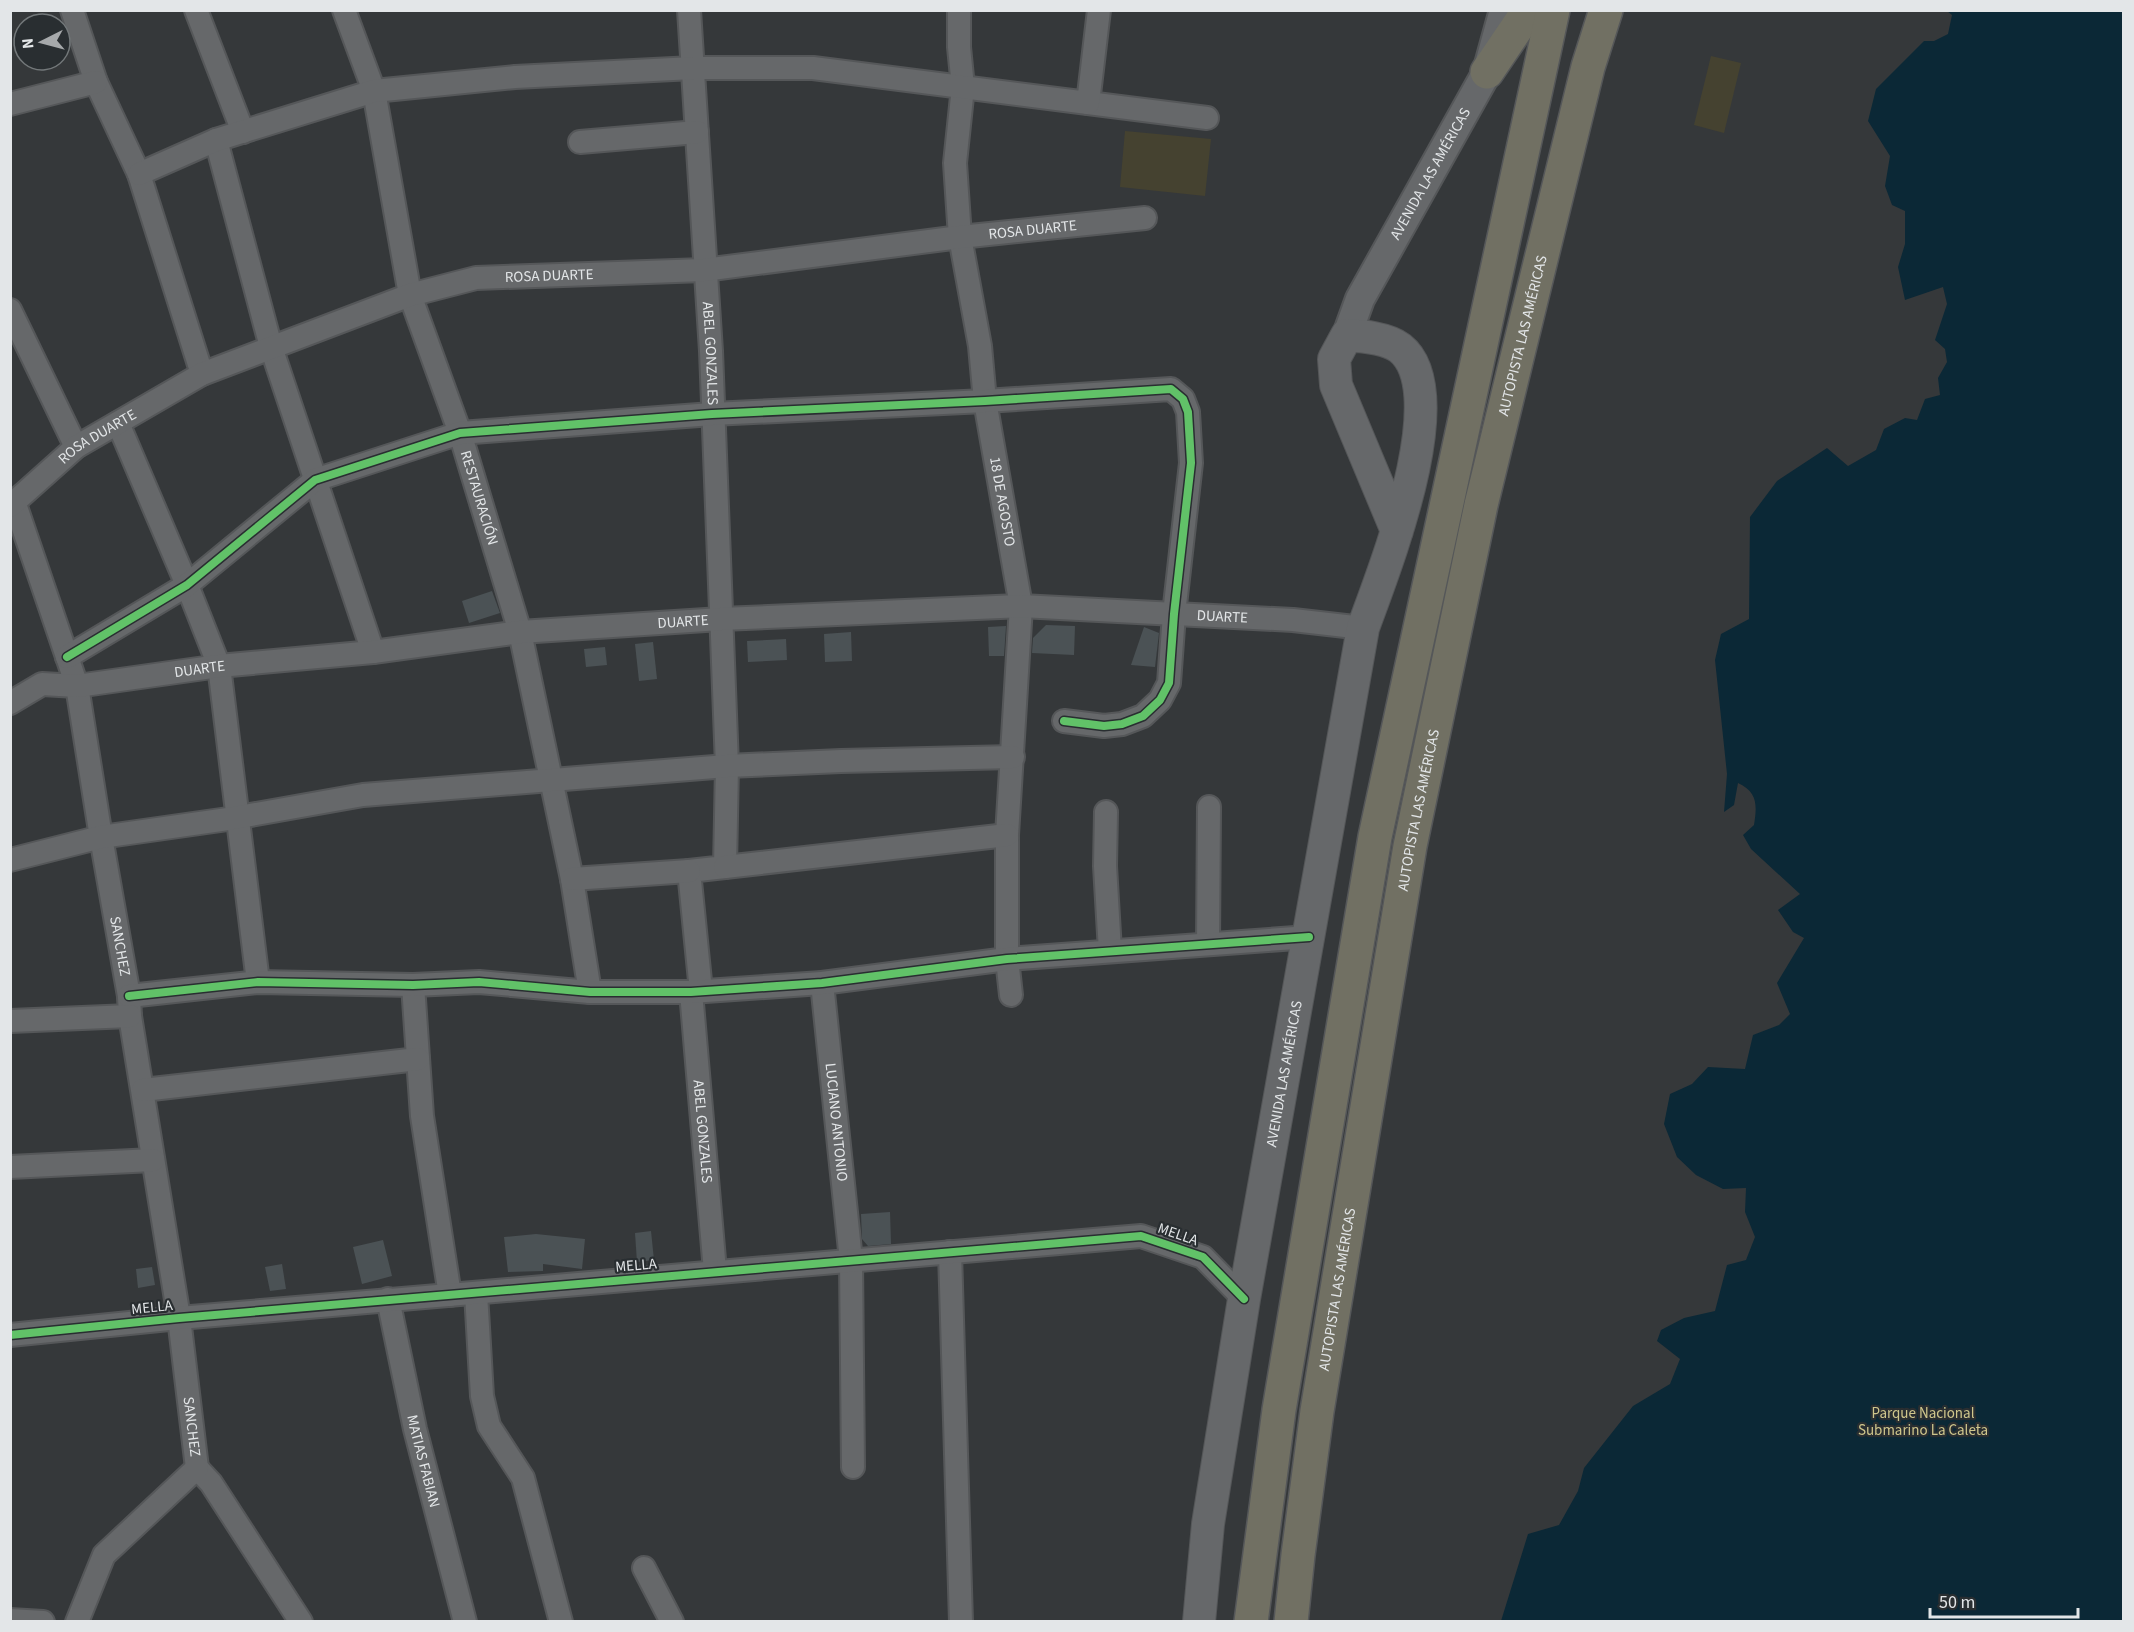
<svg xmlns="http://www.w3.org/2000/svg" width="2134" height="1632" viewBox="0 0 2134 1632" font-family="'Source Sans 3',sans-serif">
	<rect width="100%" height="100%" fill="#35383a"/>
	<!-- green -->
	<g fill="#454230">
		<polygon points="1711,56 1741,63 1724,133 1694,125"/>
		<polygon points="1125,131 1211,139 1205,196 1120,187"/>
	</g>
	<!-- water -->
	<path fill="#0b2836" d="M1947 11H2123V1621H1501L1528 1534 1559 1525 1578 1491 1584 1468 1633 1406 1670 1384 1680 1359 1657 1341 1661 1330 1684 1318 1715 1311 1727 1265 1746 1260 1755 1237 1745 1212 1746 1188 1723 1189 1696 1175 1677 1157 1664 1124 1670 1094 1692 1084 1708 1067 1745 1069 1753 1035 1779 1025 1790 1014 1777 983 1804 938 1793 932 1778 910 1800 894 1751 849 1743 835 1754 825C1757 806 1758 792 1738 783L1734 805 1724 812 1727 774 1715 660 1721 634 1749 619 1750 517 1777 481 1827 448 1848 466 1876 450 1884 429 1905 418 1917 420 1925 399 1940 395 1938 378 1947 362 1945 349 1935 340 1947 304 1943 287 1905 300 1898 267 1905 244V211L1892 205 1885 186 1890 156 1868 121 1876 89 1924 41H1934L1948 34 1952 15Z"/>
	<!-- building -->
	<g fill="#4b5255">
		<polygon points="492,591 500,613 469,623 462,601"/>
		<polygon points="1046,625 1075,626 1074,655 1032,653 1033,638"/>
		<polygon points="1006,626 1004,656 989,656 988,627"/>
		<polygon points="1144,627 1159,633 1155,667 1131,665"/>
		<polygon points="851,632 852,661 825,662 824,634"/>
		<polygon points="786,639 787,660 748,662 747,641"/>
		<polygon points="653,642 657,679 639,681 635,644"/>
		<polygon points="605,647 607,665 586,667 584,649"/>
		<polygon points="890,1212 891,1244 868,1246 862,1239 861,1214"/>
		<polygon points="651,1231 654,1260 637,1262 635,1233"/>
		<polygon points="536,1234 585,1239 582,1269 543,1264 543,1271 508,1272 504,1237"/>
		<polygon points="383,1240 392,1276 362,1284 353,1247"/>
		<polygon points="282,1264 286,1289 270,1291 265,1267"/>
		<polygon points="152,1267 155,1285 138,1288 136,1269"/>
	</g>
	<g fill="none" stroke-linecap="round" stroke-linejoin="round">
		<!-- minor casing -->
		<g stroke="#555759" stroke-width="26">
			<g id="minor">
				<polyline points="72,10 96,82 139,174 202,374"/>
				<polyline points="196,10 243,132"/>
				<path id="s1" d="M344 10 374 91 410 295 460 433 520 632 572 879 590 992"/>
				<path id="s2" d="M689 10 711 351 727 766 725 867 689 871 701 991"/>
				<path id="s3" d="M959 10V47L963 87 955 163 960 237 980 346 985 401 1021 606 1007 835V959L1011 995"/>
				<polyline points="1088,103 1207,118"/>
				<polyline points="10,104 96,82"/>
				<polyline points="216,140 271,347 373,652"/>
				<polyline points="580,142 697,132"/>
				<polyline points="139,174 216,140 374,91 515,77 693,68 813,68 1088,103 1099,10"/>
				<polyline points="10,310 76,447"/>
				<polyline points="118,423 187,585 219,666 258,982"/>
				<path id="s4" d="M15 504 77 686 101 837 129 996 130 1016 179 1318 197 1468"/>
				<path id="s5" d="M10 506 76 447 202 374 410 295 476 278 704 270 960 237 1145 218"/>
				<polyline points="67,657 187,585 315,480 460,433 712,414 985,401 1171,389 1183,399 1188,412 1191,463 1174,614 1169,683 1160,700 1143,716 1122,724 1104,726 1064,721"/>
				<path id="s6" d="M10 703 42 684 77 686 219 666 373 652 520 632 721 619 1021 606 1293 620 1363 628"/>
				<polyline points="1106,812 1105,866 1110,951"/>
				<polyline points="10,860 101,837 228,819 363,795 727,766 841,761 1013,757"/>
				<polyline points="725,867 1007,835"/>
				<polyline points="572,879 689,871"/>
				<polyline points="1208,944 1209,807"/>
				<path id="s7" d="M822 983 851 1260 853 1467"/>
				<polyline points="413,985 422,1116 450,1295"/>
				<path id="s8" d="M691 992 715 1271"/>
				<polyline points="129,996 258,982 413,985 479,982 590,992 691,992 822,983 1007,959 1309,937"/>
				<polyline points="10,1021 130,1016"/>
				<polyline points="143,1090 418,1059"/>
				<polyline points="10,1167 153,1160"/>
				<polyline points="950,1252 961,1622"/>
				<polyline points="476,1293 482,1396 489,1426 523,1478 561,1622"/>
				<path id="s9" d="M388 1299 415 1429 465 1622"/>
				<polyline points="10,1335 179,1318 1141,1236 1203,1257 1244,1299"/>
				<polyline points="197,1468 211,1483 301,1622"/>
				<polyline points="644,1568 672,1622"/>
				<polyline points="10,1620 43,1622"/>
				<polyline points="77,1622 104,1555 197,1468"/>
			</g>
		</g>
		<!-- tertiary casing -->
		<g stroke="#555759" stroke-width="32">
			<g id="tertiary">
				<path id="s10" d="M1347 335 1360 299 1487 72 1504 10"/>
			</g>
		</g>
		<!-- secondary casing -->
		<g stroke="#555759" stroke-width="34">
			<g id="secondary">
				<path id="s11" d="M1199 1622 1208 1524 1244 1299 1363 628C1383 572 1456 392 1400 348 1387 338 1362 336 1347 335L1334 359 1336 385 1397 531"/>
			</g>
		</g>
		<!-- motorway casing -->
		<g stroke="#555759" stroke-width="36">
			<g id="motorway">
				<polyline points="1487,72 1529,10"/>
				<polyline points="1251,1622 1279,1410 1375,837 1553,10"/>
				<path id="s12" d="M1291 1622 1298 1555 1317 1411 1410 846 1481 505 1588 67 1606 10"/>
			</g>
		</g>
		<!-- minor -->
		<use href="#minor" stroke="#66686a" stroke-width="22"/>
		<!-- tertiary -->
		<use href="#tertiary" stroke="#66686a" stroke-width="28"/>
		<!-- secondary -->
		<use href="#secondary" stroke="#66686a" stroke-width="32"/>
		<!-- motorway -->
		<use href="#motorway" stroke="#717063" stroke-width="33"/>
		<!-- cycleway casing -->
		<g stroke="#292e31" stroke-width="11">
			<g id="cycleway">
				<polyline points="67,657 187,585 315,480 460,433 712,414 985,401 1171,389 1183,399 1188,412 1191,463 1174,614 1169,683 1160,700 1143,716 1122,724 1104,726 1064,721"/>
				<polyline points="129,996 258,982 413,985 479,982 590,992 691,992 822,983 1007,959 1309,937"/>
				<polyline points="10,1335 179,1318 1141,1236 1203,1257 1244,1299"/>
			</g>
		</g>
		<!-- cycleway -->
		<use href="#cycleway" stroke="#61c268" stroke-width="8"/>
	</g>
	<g text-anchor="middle" stroke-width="4.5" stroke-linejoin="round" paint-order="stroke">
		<!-- street labels -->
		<g font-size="15" fill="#e3e6e8" stroke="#292e31">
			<text dy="5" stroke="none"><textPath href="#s10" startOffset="182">AVENIDA LAS AMÉRICAS</textPath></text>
			<text dy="5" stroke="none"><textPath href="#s5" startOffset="1084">ROSA DUARTE</textPath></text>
			<text dy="5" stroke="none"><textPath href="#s5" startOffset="598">ROSA DUARTE</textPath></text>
			<text dy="5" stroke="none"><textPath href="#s12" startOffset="1308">AUTOPISTA LAS AMÉRICAS</textPath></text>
			<text dy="5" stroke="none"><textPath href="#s2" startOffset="344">ABEL GONZALES</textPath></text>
			<text dy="5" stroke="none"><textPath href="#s5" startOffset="112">ROSA DUARTE</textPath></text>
			<text dy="5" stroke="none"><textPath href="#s1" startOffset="508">RESTAURACIÓN</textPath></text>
			<text dy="5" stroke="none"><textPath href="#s3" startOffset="496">18 DE AGOSTO</textPath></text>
			<text dy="5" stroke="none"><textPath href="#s6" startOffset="1222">DUARTE</textPath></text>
			<text dy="5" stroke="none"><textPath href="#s6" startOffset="682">DUARTE</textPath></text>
			<text dy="5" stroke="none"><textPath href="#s6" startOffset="196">DUARTE</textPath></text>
			<text dy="5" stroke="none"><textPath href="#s12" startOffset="822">AUTOPISTA LAS AMÉRICAS</textPath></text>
			<text dy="5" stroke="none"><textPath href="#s4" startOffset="456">SANCHEZ</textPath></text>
			<text dy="5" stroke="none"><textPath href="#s11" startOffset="555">AVENIDA LAS AMÉRICAS</textPath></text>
			<text dy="5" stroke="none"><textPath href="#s7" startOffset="140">LUCIANO ANTONIO</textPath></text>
			<text dy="5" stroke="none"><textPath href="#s8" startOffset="140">ABEL GONZALES</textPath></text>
			<text transform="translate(1178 1234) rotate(19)" y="5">MELLA</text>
			<text transform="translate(636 1265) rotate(-5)" y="5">MELLA</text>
			<text dy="5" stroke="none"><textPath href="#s12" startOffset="336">AUTOPISTA LAS AMÉRICAS</textPath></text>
			<text transform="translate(152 1307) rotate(-6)" y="5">MELLA</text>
			<text dy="5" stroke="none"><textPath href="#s4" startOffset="942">SANCHEZ</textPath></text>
			<text dy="5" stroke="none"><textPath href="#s9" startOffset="166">MATIAS FABIAN</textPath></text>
		</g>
		<!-- park labels -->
		<g font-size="15" fill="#cfc68c" stroke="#292e31">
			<text x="1923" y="1418">Parque Nacional<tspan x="1923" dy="17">Submarino La Caleta</tspan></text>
		</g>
	</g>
	<!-- border -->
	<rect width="2134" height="1632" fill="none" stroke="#e3e6e8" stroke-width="24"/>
	<!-- north arrow -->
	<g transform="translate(42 42) rotate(264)"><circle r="28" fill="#292e31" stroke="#73787a" stroke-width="1.5"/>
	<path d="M0-4.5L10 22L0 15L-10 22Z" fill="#a6a9ab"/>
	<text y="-9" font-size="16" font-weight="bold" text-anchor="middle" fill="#e3e6e8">N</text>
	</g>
	<!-- scale -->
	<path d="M1930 1608v9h148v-9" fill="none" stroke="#e3e6e8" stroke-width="3"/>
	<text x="1939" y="1608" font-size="18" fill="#e3e6e8" stroke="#292e31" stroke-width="4.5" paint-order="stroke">50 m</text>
</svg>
